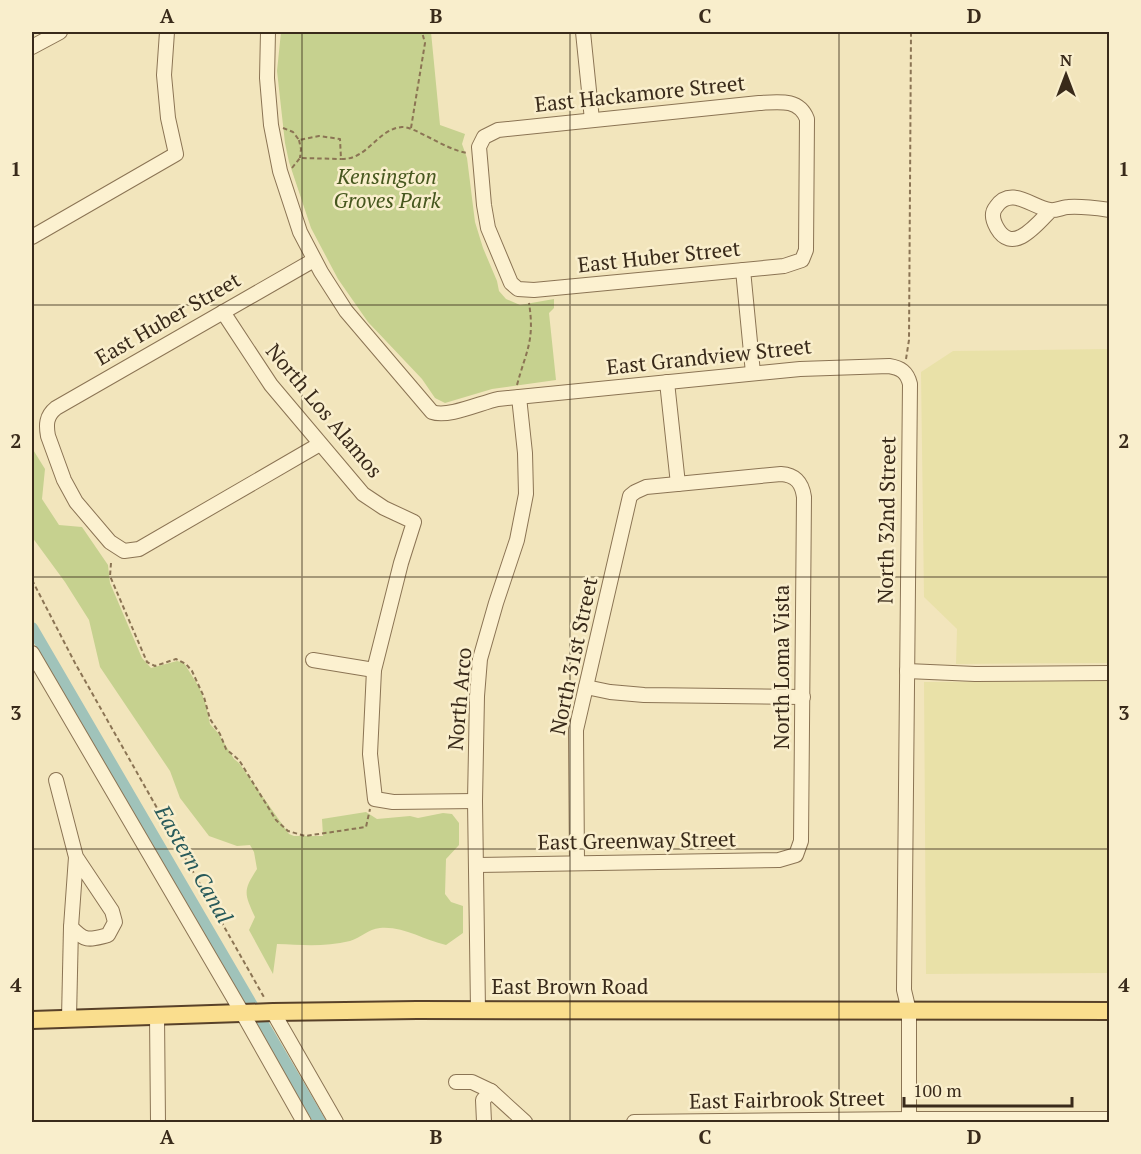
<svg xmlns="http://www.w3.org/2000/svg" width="1141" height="1154" viewBox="0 0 1141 1154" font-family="'PT Serif',serif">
	<rect width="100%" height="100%" fill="#f2e5bc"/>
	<!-- farmland -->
	<g fill="#e9e1a8">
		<polygon points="1109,349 1109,663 956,664 957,629 924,597 921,372 953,351"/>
		<polygon points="1109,681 1109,973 926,974 924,682"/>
	</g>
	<!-- green -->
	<g fill="#c6d18f">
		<polygon points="281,32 431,32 440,125 465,134 462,144 467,158 475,222 483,248 497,281 499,291 506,299 520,305 554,299 554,308 549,313 556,380 492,389 445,403 435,398 422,379 368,322 338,279 311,228 289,162 285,143 277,71"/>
		<path d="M32 448 45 469 42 499 59 525 82 527 108 565 110 583 142 658 151 668 177 661 184 663 199 687 206 705 210 724 218 733 234 759 239 763 289 834 294 836H323L322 819 366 812 377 819 410 816 418 818 443 813 452 814 459 823V845L446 859 445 894 451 902 463 906V933L446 945C423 940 404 926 380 928 368 929 361 938 350 941 325 947 303 945 277 944L273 974 249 930 255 917C244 893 243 891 257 869L254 852 250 845 237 846 209 836 180 798 170 771 100 667 89 620 65 582 32 537Z"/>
	</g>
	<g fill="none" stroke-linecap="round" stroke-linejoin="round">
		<!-- canal -->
		<polyline stroke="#a0c3ba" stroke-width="12" points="32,628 320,1122"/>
		<!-- minor casing -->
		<g stroke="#8b7454" stroke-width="16">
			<g id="minor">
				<path d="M268 32 267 78 271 125 280 171 300 232 321 272 346 311 432 412C448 418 480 403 498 399L800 369 889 366C901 368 907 372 910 384L904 990 909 1011V1122"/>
				<polyline points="583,32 592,120"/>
				<polyline points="32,47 60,32"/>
				<path d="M759 103C778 102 799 98 807 119L806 250 802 260 784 266 534 290 518 289 511 283 488 228 484 205 479 147 484 137 498 130Z"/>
				<path d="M1051 210C1038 223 1013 256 997 228 993 221 991 213 996 207 1011 185 1033 208 1050 210 1056 211 1063 207 1068 207 1083 206 1096 208 1110 210"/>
				<polyline points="32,237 176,154 168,118 164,75 167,32"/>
				<path d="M314 260 56 408C46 416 46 425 48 436L64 480 76 502 110 542 124 551 139 549 320 444"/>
				<polyline points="743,270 753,373"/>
				<polyline points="223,312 271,385 363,494 384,508 414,522 401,563 374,670 370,754 375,799 393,802 475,801"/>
				<polyline points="667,382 678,484"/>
				<polyline points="32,653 243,1014 304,1122"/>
				<polyline points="313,660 374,670"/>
				<polyline points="907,671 975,674 1110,673"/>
				<polyline points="586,687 610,692 644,695 803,697"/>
				<path d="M56 780 76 857 71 927C85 942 89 940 108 935L115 922 112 911 76 857"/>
				<path d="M477 865 779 860 796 855 801 841 804 497C802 483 796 475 781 474L646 487 635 492 630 496 576 730 577 863"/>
				<polyline points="478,1010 475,801 477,696 480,659 496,603 517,540 526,494 525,453 519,397"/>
				<polyline points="273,1012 336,1122"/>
				<polyline points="157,1016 158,1122"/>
				<polyline points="69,1018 71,927"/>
				<polyline points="456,1082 472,1082 491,1091"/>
				<polyline points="484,1122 483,1100 491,1091 525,1122"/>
				<polyline points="634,1122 909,1119 1110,1119"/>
			</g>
		</g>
		<!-- major casing -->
		<g stroke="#584129" stroke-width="20">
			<polyline id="major" points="32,1020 273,1012 417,1010 1110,1011"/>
		</g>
		<!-- path -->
		<g stroke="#8b7454" stroke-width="2" stroke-dasharray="4.5 3" stroke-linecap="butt">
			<path d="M283 128 293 132 299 140 319 136 340 139 341 159C368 160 377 129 402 127 414 126 446 150 467 153"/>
			<polyline points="411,128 425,43 422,32"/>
			<polyline points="299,140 301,149 300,158"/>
			<polyline points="292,168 300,158 341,159"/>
			<polyline points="906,359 909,340 911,32"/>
			<path d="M517 385C526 351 535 341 529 303"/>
			<polyline points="111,563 110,576 147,662 155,666 176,659 186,664 192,671 204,697 210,719 220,734 226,749 239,760 276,820 288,831 305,836 366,827 370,809"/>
			<polyline points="32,580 75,663 265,999"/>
		</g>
		<!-- minor -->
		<use href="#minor" stroke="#fcf1d0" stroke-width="14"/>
		<!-- major -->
		<use href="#major" stroke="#fade8e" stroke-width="16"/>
	</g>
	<!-- grid -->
	<path fill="none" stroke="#392a1a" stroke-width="1.5" stroke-opacity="0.55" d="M302 32V1122M570 32V1122M839 32V1122M32 305H1110M32 577H1110M32 849H1110"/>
	<g text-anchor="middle" stroke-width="5" stroke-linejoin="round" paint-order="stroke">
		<!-- street labels -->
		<g font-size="21" fill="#392a1a" stroke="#f9eecc">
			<text transform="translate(640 94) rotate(-6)" y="7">East Hackamore Street</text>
			<text transform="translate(659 257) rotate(-6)" y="7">East Huber Street</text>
			<text transform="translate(168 319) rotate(-30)" y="7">East Huber Street</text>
			<text transform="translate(709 357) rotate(-6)" y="7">East Grandview Street</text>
			<text transform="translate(324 411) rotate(50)" y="7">North Los Alamos</text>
			<text transform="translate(887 520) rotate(-89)" y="7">North 32nd Street</text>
			<text transform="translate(574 656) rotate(-78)" y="7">North 31st Street</text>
			<text transform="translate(782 667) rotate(-90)" y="7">North Loma Vista</text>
			<text transform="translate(460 699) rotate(-85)" y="7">North Arco</text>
			<text transform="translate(637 841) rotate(-1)" y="7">East Greenway Street</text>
			<text x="570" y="994">East Brown Road</text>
			<text transform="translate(787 1100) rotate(-1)" y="7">East Fairbrook Street</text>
		</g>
		<!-- park labels -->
		<g font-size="21" font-style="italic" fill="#46571e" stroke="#f9eecc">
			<text x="387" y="184">Kensington<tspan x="387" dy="24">Groves Park</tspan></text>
		</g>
		<!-- water labels -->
		<g font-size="22" font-style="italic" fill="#285a5a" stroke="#f9eecc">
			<text transform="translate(194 864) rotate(60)" y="8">Eastern Canal</text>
		</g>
	</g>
	<!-- border -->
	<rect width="1141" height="1154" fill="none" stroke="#f9eecc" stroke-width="66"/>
	<!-- north arrow -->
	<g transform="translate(1066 75)" stroke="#f9eecc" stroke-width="4.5" paint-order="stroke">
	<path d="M0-4.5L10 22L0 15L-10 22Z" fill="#392a1a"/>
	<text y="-9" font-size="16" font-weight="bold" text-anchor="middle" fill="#392a1a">N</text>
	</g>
	<!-- scale -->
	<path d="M904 1097v9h168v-9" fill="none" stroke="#392a1a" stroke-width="3"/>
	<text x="913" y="1097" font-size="18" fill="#392a1a" stroke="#f9eecc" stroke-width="4.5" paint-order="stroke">100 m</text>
	<rect x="33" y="33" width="1075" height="1088" fill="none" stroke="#392a1a" stroke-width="2"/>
	<g font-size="20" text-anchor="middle" font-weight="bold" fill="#392a1a">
		<text x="167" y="23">A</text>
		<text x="436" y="23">B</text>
		<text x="705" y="23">C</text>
		<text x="974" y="23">D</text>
		<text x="16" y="176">1</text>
		<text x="1124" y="176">1</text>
		<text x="16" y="448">2</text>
		<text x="1124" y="448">2</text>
		<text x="16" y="720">3</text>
		<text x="1124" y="720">3</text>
		<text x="16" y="992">4</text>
		<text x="1124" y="992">4</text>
		<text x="167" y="1144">A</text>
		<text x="436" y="1144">B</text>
		<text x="705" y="1144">C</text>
		<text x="974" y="1144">D</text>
	</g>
</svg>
